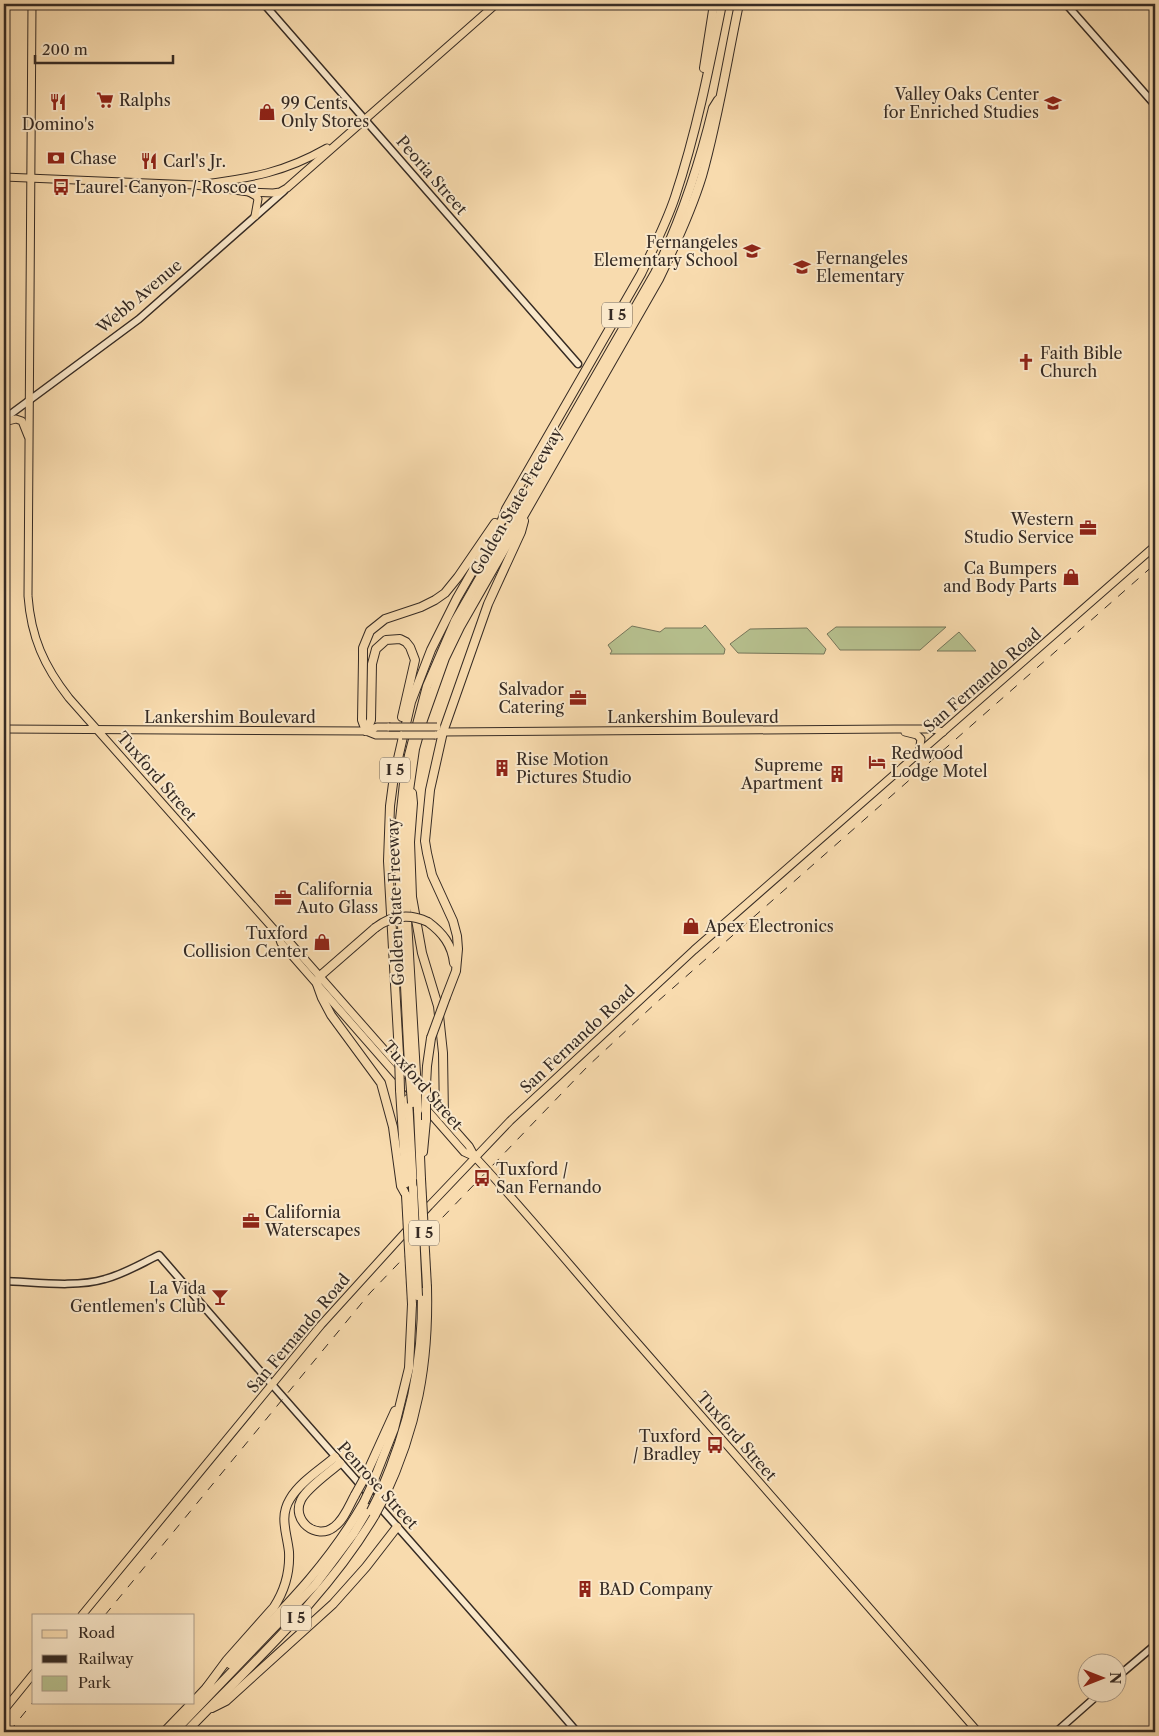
<svg xmlns="http://www.w3.org/2000/svg" width="1159" height="1736" viewBox="0 0 1159 1736" font-family="'Libre Caslon Text',serif">
	<rect width="100%" height="100%" fill="#f8dbae"/>
	<filter id="stains"><feTurbulence type="fractalNoise" baseFrequency=".004" numOctaves="4"/><feColorMatrix values="0 0 0 0 .2 0 0 0 0 .09 0 0 0 0 .02 0 0 0 .5 -.17"/></filter>
	<radialGradient id="worn" r=".72"><stop offset=".6" stop-color="#630" stop-opacity="0"/><stop offset="1" stop-color="#630" stop-opacity=".3"/></radialGradient>
	<!-- green -->
	<g fill="#b7c18f" stroke="#76765a">
		<polygon points="705,625 725,649 724,654 610,654 612,651 608,645 632,626 660,632 665,628 702,628"/>
		<polygon points="836,627 946,627 920,650 840,650 827,634"/>
		<polygon points="807,628 826,649 824,654 738,653 730,644 750,629"/>
		<polygon points="959,632 976,651 937,651"/>
	</g>
	<g fill="none" stroke-linecap="round" stroke-linejoin="round">
		<!-- secondary casing -->
		<g stroke="#362b24" stroke-width="9">
			<g id="secondary">
				<polyline points="264,4 578,364"/>
				<polyline points="1066,4 1155,105"/>
				<polyline points="4,419 139,319 284,191"/>
				<path d="M4 1281C35 1282 75 1288 105 1279 124 1274 142 1263 159 1255 297 1415 439 1572 577 1732"/>
				<polyline points="1116,1678 1155,1645"/>
				<polyline points="1056,1732 1099,1694"/>
			</g>
		</g>
		<!-- primary casing -->
		<g stroke="#362b24" stroke-width="9">
			<g id="primary">
				<path d="M32 4 28 596C31 637 44 666 69 698L278 934 281 943 295 959 464 1152 475 1157"/>
				<polyline points="4,177 195,185 249,192 273,193 280,192 287,188 496,4"/>
				<path d="M204 184C252 178 285 172 327 148"/>
				<polyline points="249,192 256,196 258,199 255,216"/>
				<polyline points="4,422 16,419 22,421 28,436"/>
				<polyline points="4,729 366,731 377,727 389,727"/>
				<polyline points="366,731 376,735 402,735"/>
				<polyline points="905,732 917,735 921,739 919,752"/>
				<polyline points="435,735 443,732 895,729 933,729 943,732"/>
				<path d="M278 934 286 938 469 1146 475 1157C530 1216 581 1279 634 1339 749 1470 864 1601 978 1732"/>
				<polyline points="82,1615 321,1325 429,1206 510,1121 694,950 1155,546"/>
				<polyline points="4,1710 34,1673"/>
			</g>
		</g>
		<!-- highway casing -->
		<g stroke="#362b24" stroke-width="10">
			<g id="highway">
				<polyline points="704,68 714,4"/>
				<polyline points="366,731 362,720 363,659 363,648 370,631 385,619 421,607 435,600 445,593 458,577 495,523"/>
				<polyline points="366,731 371,720 372,664 376,649 386,640 400,639 406,642 410,647 415,660 402,717"/>
				<polyline points="412,793 413,803 410,842 412,897 422,953 438,1006 443,1053 444,1117"/>
				<path d="M428 922C443 933 452 945 454 963"/>
				<polyline points="375,928 320,976 317,984 322,998 331,1015 381,1083 393,1127 401,1186 406,1195"/>
				<polyline points="446,997 456,971 458,949 457,936 453,921 432,875 427,853 425,841 430,790 443,732 488,604 521,532 524,521"/>
				<path d="M399 1054 388 861 390 806 394 776 411 702 431 650 457 598 502 520 506 509 641 274C653 249 666 224 675 197 696 134 709 69 722 4"/>
				<path d="M409 1066 399 865V829L404 783 409 755 427 686 455 621 655 273C681 220 699 166 713 108L718 100"/>
				<path d="M416 1074 405 886 404 844 406 811 415 749 423 720 445 658 460 627 659 279C675 246 691 212 702 176 718 120 727 61 739 4"/>
				<polyline points="426,1085 427,1066 431,1038"/>
				<polyline points="400,1090 406,1183"/>
				<polyline points="408,1099 413,1188"/>
				<polyline points="418,1110 421,1179"/>
				<polyline points="423,1152 426,1120"/>
				<path d="M340 1463C329 1473 307 1488 301 1500 291 1520 316 1541 334 1527 344 1520 349 1506 355 1495"/>
				<polyline points="365,1477 395,1411"/>
				<polyline points="372,1485 394,1429 409,1368 412,1304"/>
				<path d="M380 1493C409 1426 423 1366 422 1292"/>
				<path d="M384 1498C417 1428 429 1364 427 1287"/>
				<path d="M230 1664C281 1611 327 1567 364 1502"/>
				<path d="M207 1687 227 1660 274 1607C285 1590 290 1572 289 1552 287 1533 279 1517 290 1499 300 1482 320 1470 335 1457"/>
				<polyline points="194,1701 210,1684"/>
				<polyline points="212,1708 226,1701 333,1604 366,1567 397,1527"/>
				<polyline points="164,1732 193,1702"/>
				<polyline points="174,1732 315,1585 354,1533 369,1508"/>
				<path d="M186 1732C252 1663 326 1598 375 1515"/>
			</g>
		</g>
		<!-- secondary -->
		<use href="#secondary" stroke="#fae8ca" stroke-width="6"/>
		<!-- primary -->
		<use href="#primary" stroke="#f8dbae" stroke-width="7"/>
		<!-- highway -->
		<use href="#highway" stroke="#f8dbae" stroke-width="8"/>
		<!-- rail -->
		<g stroke="#362b24" stroke-width="1" stroke-dasharray="9 9" stroke-linecap="butt">
			<polyline points="105,1615 370,1293 588,1066 657,1002 1155,564"/>
			<polyline points="9,1732 34,1701"/>
		</g>
		<!-- primary-bridge casing -->
		<g stroke="#362b24" stroke-width="9" stroke-linecap="butt">
			<g id="primary-bridge">
				<polyline points="389,727 437,727"/>
				<polyline points="402,735 435,735"/>
			</g>
		</g>
		<!-- highway-bridge casing -->
		<g stroke="#362b24" stroke-width="10" stroke-linecap="butt">
			<g id="highway-bridge">
				<path d="M375 928C392 915 409 913 428 922"/>
				<polyline points="431,1038 446,997"/>
				<polyline points="399,1054 400,1090"/>
				<polyline points="409,1066 412,1103"/>
				<polyline points="416,1074 418,1110"/>
				<polyline points="426,1120 426,1085"/>
				<polyline points="421,1179 427,1287"/>
				<polyline points="413,1188 418,1296"/>
				<polyline points="406,1195 412,1304"/>
				<polyline points="355,1495 365,1477"/>
				<polyline points="364,1502 372,1485"/>
				<polyline points="371,1511 380,1493"/>
				<polyline points="375,1515 384,1498"/>
			</g>
		</g>
		<!-- primary-bridge -->
		<use href="#primary-bridge" stroke="#f8dbae" stroke-width="7"/>
		<!-- highway-bridge -->
		<use href="#highway-bridge" stroke="#f8dbae" stroke-width="8"/>
	</g>
	<!-- icons -->
	<defs>
		<g id="supermarket-bare" transform="scale(1.35)"><path d="M-6-5.5h2.5l.6 2H6L4.5 2H-2.5L-4.4-4H-6ZM-1.5 3.2a1.3 1.3 0 1 0 .1 0ZM3 3.2a1.3 1.3 0 1 0 .1 0Z" fill="#8f2418" stroke="#fae8ca" stroke-width="2.5" paint-order="stroke"/></g>
		<g id="restaurant-bare" transform="scale(1.35)"><path d="M-5-6h1v4h1v-4h1v4h1v-4h1v5L-1.5 .5V6h-2V.5L-5-1ZM5-6V6H3V1.5H1.5Q1.5-4 5-6Z" fill="#8f2418" stroke="#fae8ca" stroke-width="2.5" paint-order="stroke"/></g>
		<g id="school-bare" transform="scale(1.35)"><path d="M0-5L7-2L0 1L-7-2ZM-4 1L0 2.5L4 1V4Q0 6-4 4Z" fill="#8f2418" stroke="#fae8ca" stroke-width="2.5" paint-order="stroke"/></g>
		<g id="shop-bare" transform="scale(1.35)"><path d="M-5-2.5h2.3a2.7 3.5 0 0 1 5.4 0H5L5.5 6h-11ZM-1.5-2.5h3a1.5 2.3 0 0 0-3 0Z" fill="#8f2418" stroke="#fae8ca" stroke-width="2.5" paint-order="stroke"/></g>
		<g id="bank-bare" transform="scale(1.35)"><path d="M-6-4H6V4H-6ZM0-2.3a2.3 2.3 0 1 0 0 4.6a2.3 2.3 0 1 0 0-4.6Z" fill="#8f2418" stroke="#fae8ca" stroke-width="2.5" paint-order="stroke"/></g>
		<g id="bus-bare" transform="scale(1.35)"><path d="M-5-6H5V4H4V6H2V4H-2V6H-4V4H-5ZM-3.5-4V0h7V-4ZM-3.5 1.2v1.5H-2V1.2ZM2 1.2v1.5H3.5V1.2Z" fill="#8f2418" stroke="#fae8ca" stroke-width="2.5" paint-order="stroke"/></g>
		<g id="church-bare" transform="scale(1.35)"><path d="M-1.2-6h2.4v3.5h3.3v2.4h-3.3V6h-2.4V-.1h-3.3v-2.4h3.3Z" fill="#8f2418" stroke="#fae8ca" stroke-width="2.5" paint-order="stroke"/></g>
		<g id="office-bare" transform="scale(1.35)"><path d="M-6-3h4V-5.5h4V-3h4V5H-6ZM-1-4.5V-3h2v-1.5ZM-6 0V1H6V0Z" fill="#8f2418" stroke="#fae8ca" stroke-width="2.5" paint-order="stroke"/></g>
		<g id="hotel-bare" transform="scale(1.35)"><path d="M-6-4.5h1.5V1H6V5H4.5V3h-9V5H-6ZM-4 0a1.8 1.8 0 1 1 3.6 0ZM.5 0V-2.5h3Q6-2.5 6 0Z" fill="#8f2418" stroke="#fae8ca" stroke-width="2.5" paint-order="stroke"/></g>
		<g id="building-bare" transform="scale(1.35)"><path d="M-4-6H4V6H1V3H-1V6H-4ZM-2.5-4.3h1.7v1.8h-1.7ZM.8-4.3h1.7v1.8H.8ZM-2.5-1h1.7V.8h-1.7ZM.8-1h1.7V.8H.8Z" fill="#8f2418" stroke="#fae8ca" stroke-width="2.5" paint-order="stroke"/></g>
		<g id="bar-bare" transform="scale(1.35)"><path d="M-6-5H6L.8 .8V4.5H3.5V6h-7V4.5H-.8V.8Z" fill="#8f2418" stroke="#fae8ca" stroke-width="2.5" paint-order="stroke"/></g>
	</defs>
	<g fill-rule="evenodd">
		<use href="#supermarket-bare" x="105" y="100"/>
		<use href="#restaurant-bare" x="58" y="102"/>
		<use href="#school-bare" x="1053" y="103"/>
		<use href="#shop-bare" x="267" y="112"/>
		<use href="#bank-bare" x="56" y="158"/>
		<use href="#restaurant-bare" x="149" y="161"/>
		<use href="#bus-bare" x="61" y="187"/>
		<use href="#school-bare" x="752" y="251"/>
		<use href="#school-bare" x="802" y="267"/>
		<use href="#church-bare" x="1026" y="362"/>
		<use href="#office-bare" x="1088" y="528"/>
		<use href="#shop-bare" x="1071" y="577"/>
		<use href="#office-bare" x="578" y="698"/>
		<use href="#hotel-bare" x="877" y="762"/>
		<use href="#building-bare" x="502" y="768"/>
		<use href="#building-bare" x="837" y="774"/>
		<use href="#office-bare" x="283" y="898"/>
		<use href="#shop-bare" x="691" y="926"/>
		<use href="#shop-bare" x="322" y="942"/>
		<use href="#bus-bare" x="482" y="1178"/>
		<use href="#office-bare" x="251" y="1221"/>
		<use href="#bar-bare" x="220" y="1297"/>
		<use href="#bus-bare" x="715" y="1445"/>
		<use href="#building-bare" x="585" y="1589"/>
	</g>
	<g text-anchor="middle" stroke-width="4" stroke-linejoin="round" paint-order="stroke">
		<!-- shield labels -->
		<g fill="#fae8ca" stroke="#716456" stroke-width="1">
			<rect x="602" y="302.5" width="30" height="25" rx="4"/>
			<rect x="380" y="757.5" width="30" height="25" rx="4"/>
			<rect x="409" y="1220.5" width="30" height="25" rx="4"/>
			<rect x="281" y="1605.5" width="30" height="25" rx="4"/>
		</g>
		<g font-size="15" font-weight="bold" fill="#362b24">
			<text x="617" y="320">I 5</text>
			<text x="395" y="775">I 5</text>
			<text x="424" y="1238">I 5</text>
			<text x="296" y="1623">I 5</text>
		</g>
		<!-- poi labels -->
		<g font-size="16" fill="#362b24" stroke="#fae8ca" text-anchor="start">
			<text x="1039" y="100" text-anchor="end">Valley Oaks Center<tspan x="1039" dy="18">for Enriched Studies</tspan></text>
			<text x="119" y="106">Ralphs</text>
			<text x="281" y="109">99 Cents<tspan x="281" dy="18">Only Stores</tspan></text>
			<text x="58" y="130" text-anchor="middle">Domino's</text>
			<text x="70" y="164">Chase</text>
			<text x="163" y="167">Carl's Jr.</text>
			<text x="75" y="193">Laurel Canyon / Roscoe</text>
			<text x="738" y="248" text-anchor="end">Fernangeles<tspan x="738" dy="18">Elementary School</tspan></text>
			<text x="816" y="264">Fernangeles<tspan x="816" dy="18">Elementary</tspan></text>
			<text x="1040" y="359">Faith Bible<tspan x="1040" dy="18">Church</tspan></text>
			<text x="1074" y="525" text-anchor="end">Western<tspan x="1074" dy="18">Studio Service</tspan></text>
			<text x="1057" y="574" text-anchor="end">Ca Bumpers<tspan x="1057" dy="18">and Body Parts</tspan></text>
			<text x="564" y="695" text-anchor="end">Salvador<tspan x="564" dy="18">Catering</tspan></text>
			<text x="891" y="759">Redwood<tspan x="891" dy="18">Lodge Motel</tspan></text>
			<text x="516" y="765">Rise Motion<tspan x="516" dy="18">Pictures Studio</tspan></text>
			<text x="823" y="771" text-anchor="end">Supreme<tspan x="823" dy="18">Apartment</tspan></text>
			<text x="297" y="895">California<tspan x="297" dy="18">Auto Glass</tspan></text>
			<text x="705" y="932">Apex Electronics</text>
			<text x="308" y="939" text-anchor="end">Tuxford<tspan x="308" dy="18">Collision Center</tspan></text>
			<text x="496" y="1175">Tuxford /<tspan x="496" dy="18">San Fernando</tspan></text>
			<text x="265" y="1218">California<tspan x="265" dy="18">Waterscapes</tspan></text>
			<text x="206" y="1294" text-anchor="end">La Vida<tspan x="206" dy="18">Gentlemen's Club</tspan></text>
			<text x="701" y="1442" text-anchor="end">Tuxford<tspan x="701" dy="18">/ Bradley</tspan></text>
			<text x="599" y="1595">BAD Company</text>
		</g>
		<!-- street labels -->
		<g font-size="16" fill="#362b24" stroke="#fae8ca">
			<text transform="translate(432 175) rotate(49)" y="6">Peoria Street</text>
			<text transform="translate(139 296) rotate(-40)" y="6">Webb Avenue</text>
			<text transform="translate(516 501) rotate(-60)" y="6">Golden State Freeway</text>
			<text transform="translate(982 680) rotate(-41)" y="6">San Fernando Road</text>
			<text x="230" y="723">Lankershim Boulevard</text>
			<text x="693" y="723">Lankershim Boulevard</text>
			<text transform="translate(157 776) rotate(49)" y="6">Tuxford Street</text>
			<text transform="translate(395 902) rotate(-92)" y="6">Golden State Freeway</text>
			<text transform="translate(577 1039) rotate(-43)" y="6">San Fernando Road</text>
			<text transform="translate(423 1085) rotate(49)" y="6">Tuxford Street</text>
			<text transform="translate(298 1333) rotate(-50)" y="6">San Fernando Road</text>
			<text transform="translate(737 1436) rotate(49)" y="6">Tuxford Street</text>
			<text transform="translate(378 1485) rotate(48)" y="6">Penrose Street</text>
		</g>
	</g>
	<!-- margin -->
	<rect width="1159" height="1736" fill="none" stroke="#f8dbae" stroke-width="20"/>
	<rect x="5" y="5" width="1149" height="1726" fill="none" stroke="#362b24" stroke-width="2.5"/>
	<rect x="10" y="10" width="1139" height="1716" fill="none" stroke="#362b24"/>
	<!-- legend -->
	<rect x="32" y="1614" width="162" height="90" fill="#fae8ca" stroke="#ac9c88"/>
	<rect x="42" y="1630" width="25" height="8" fill="#f8dbae" stroke="#ac9c88"/>
	<text x="78" y="1638" font-size="15" fill="#362b24">Road</text>
	<rect x="42" y="1655" width="25" height="8" fill="#362b24" stroke="#ac9c88"/>
	<text x="78" y="1664" font-size="15" fill="#362b24">Railway</text>
	<rect x="42" y="1676" width="25" height="15" fill="#b7c18f" stroke="#ac9c88"/>
	<text x="78" y="1688" font-size="15" fill="#362b24">Park</text>
	<!-- north arrow -->
	<g transform="translate(1102 1678) rotate(90)"><circle r="24" fill="#fae8ca" stroke="#ac9c88"/>
	<path d="M0-4L9 19L0 12L-9 19Z" fill="#8f2418"/>
	<text y="-8" font-size="14" font-weight="bold" text-anchor="middle" fill="#362b24">N</text>
	</g>
	<!-- scale -->
	<path d="M35 55v8h138v-8" fill="none" stroke="#362b24" stroke-width="2.5"/>
	<text x="42" y="55" font-size="15" fill="#362b24" stroke="#fae8ca" stroke-width="4" paint-order="stroke">200 m</text>
	<rect width="100%" height="100%" filter="url(#stains)"/>
	<rect width="100%" height="100%" fill="url(#worn)"/>
</svg>
